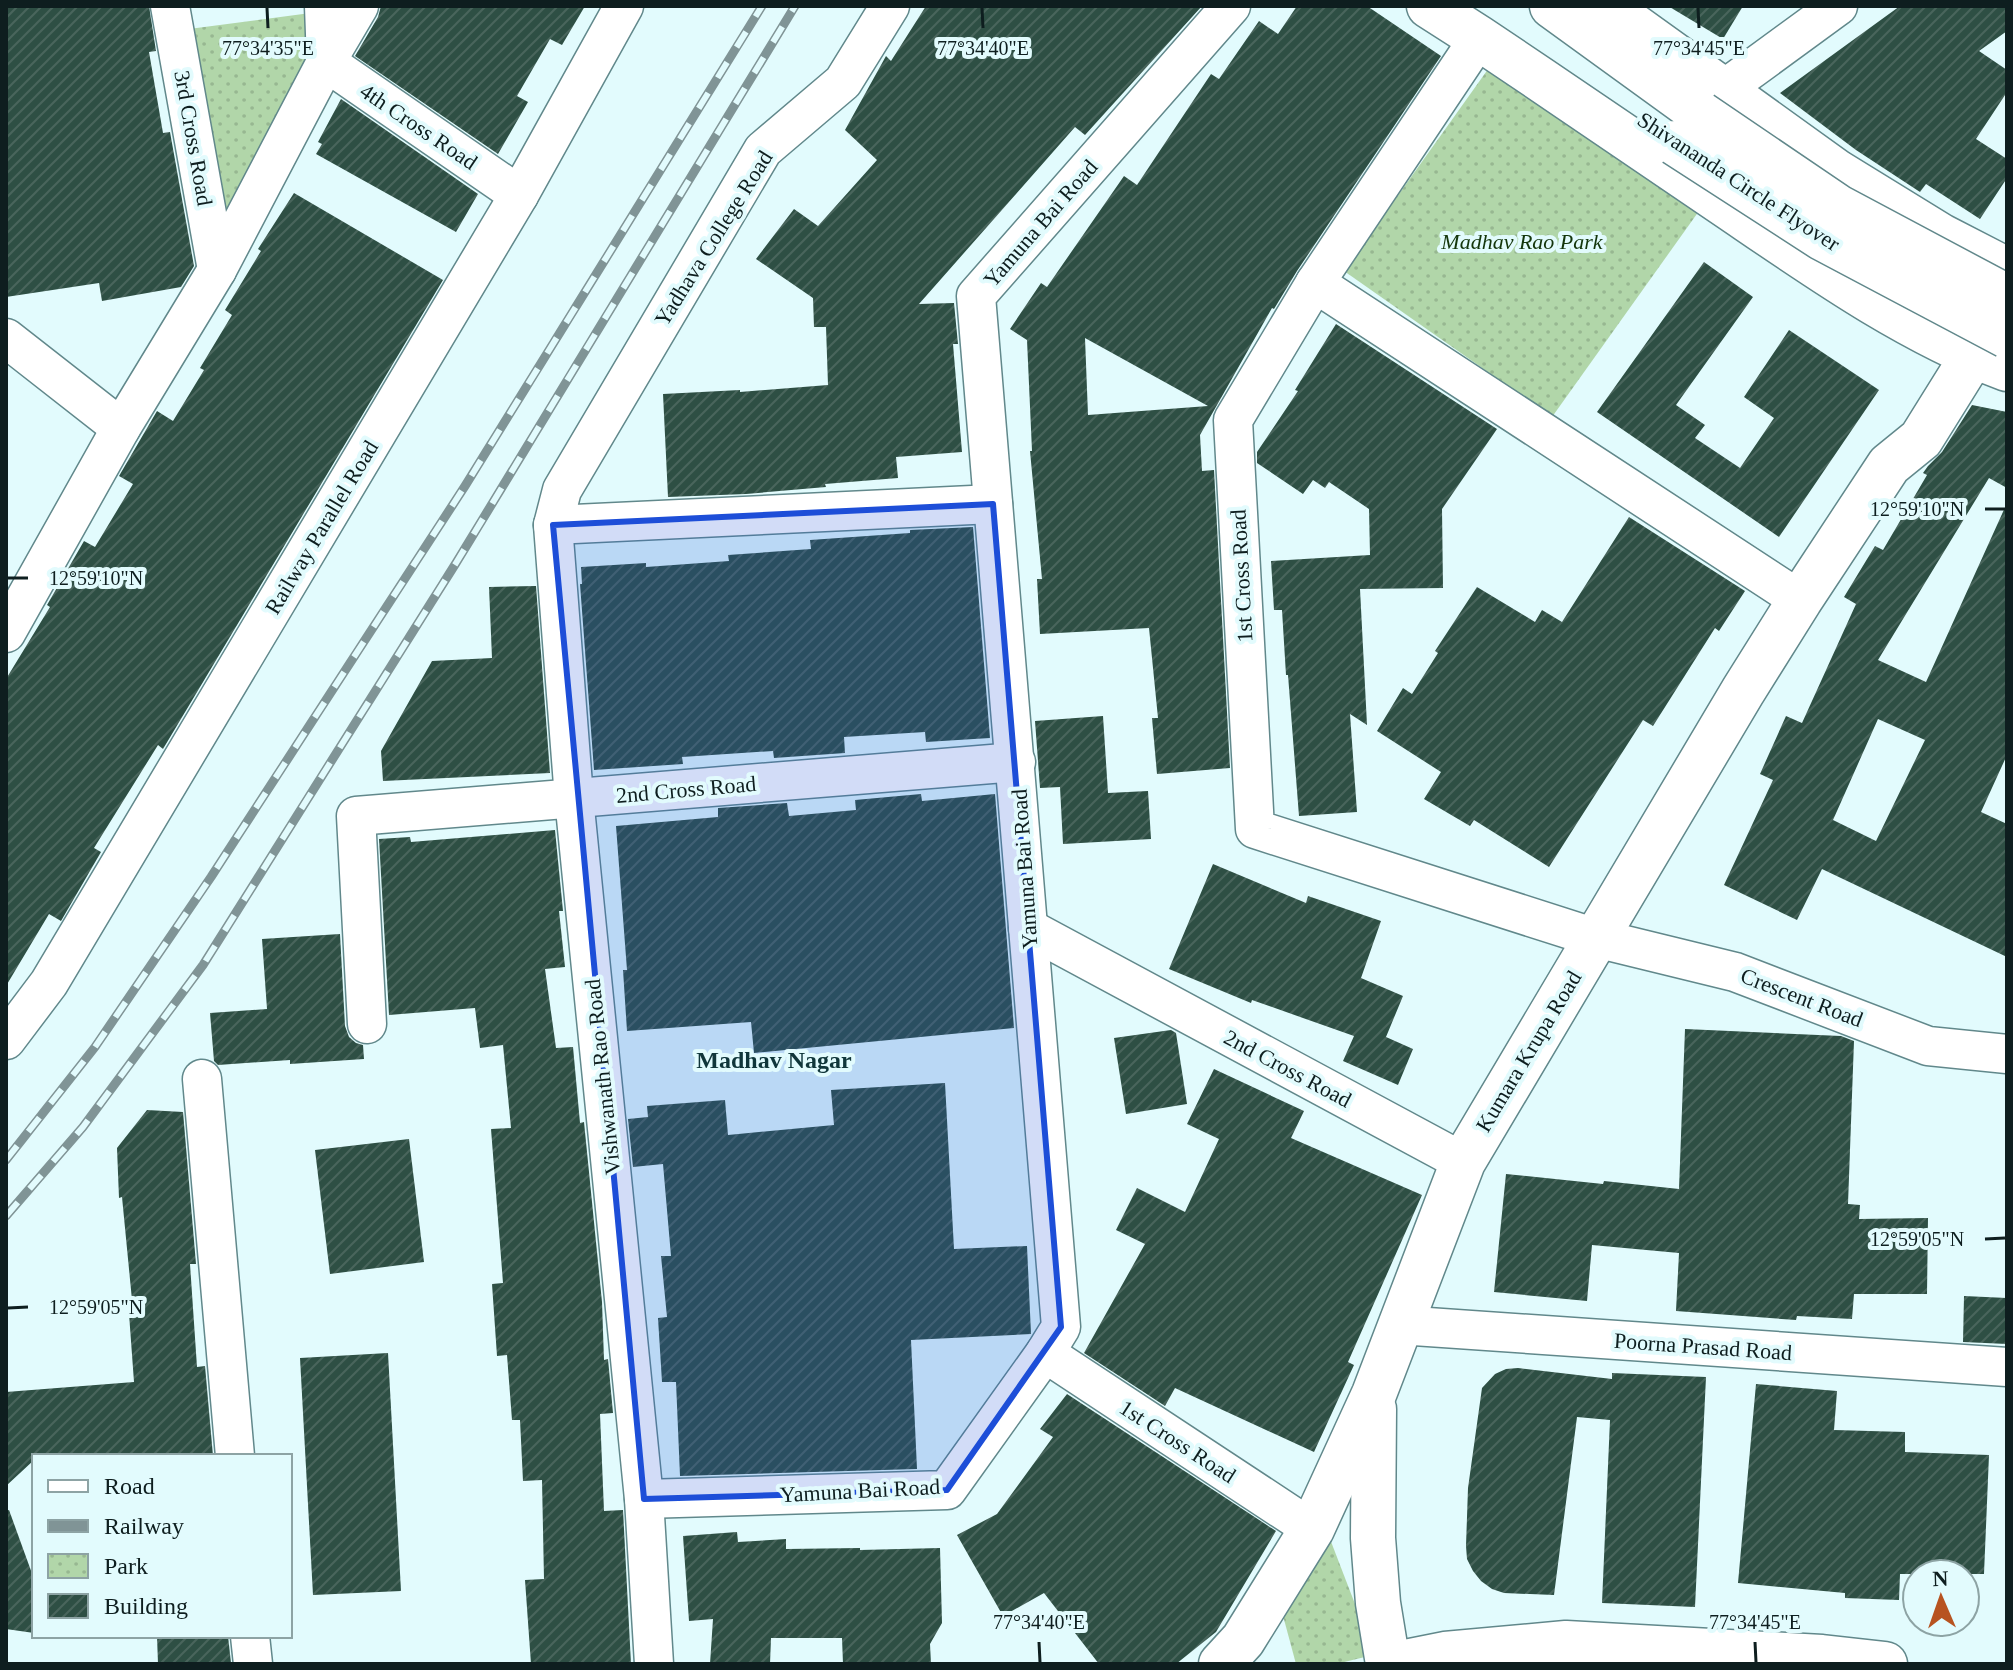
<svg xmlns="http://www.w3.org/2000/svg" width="2013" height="1670" viewBox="0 0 2013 1670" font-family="Georgia,serif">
	<defs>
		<pattern id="park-dots" width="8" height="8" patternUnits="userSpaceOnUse" patternTransform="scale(2)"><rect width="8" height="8" fill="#b1d6a9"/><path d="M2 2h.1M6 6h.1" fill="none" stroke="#97b791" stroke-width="1.8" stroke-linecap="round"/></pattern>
		<pattern id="building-hatch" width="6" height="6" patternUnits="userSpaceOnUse" patternTransform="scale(2)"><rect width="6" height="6" fill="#2e4f44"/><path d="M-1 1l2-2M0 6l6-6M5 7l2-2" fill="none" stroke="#49655c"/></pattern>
	</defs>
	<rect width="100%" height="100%" fill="#e2fbfd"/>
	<!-- park -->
	<g fill="url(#park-dots)">
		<polygon points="318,12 321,45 222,228 189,29"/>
		<polygon points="1491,65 1699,211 1552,417 1344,271"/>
		<polygon points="1330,1539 1355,1604 1369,1656 1336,1664 1296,1664 1282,1612"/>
	</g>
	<!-- building -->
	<g fill="url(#building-hatch)" fill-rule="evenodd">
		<polygon points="6,6 149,6 156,51 149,52 163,133 170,132 194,266 181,287 102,301 99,283 6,297"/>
		<polygon points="381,6 585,6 562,45 550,39 517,96 528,102 498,154 355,56 378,17"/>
		<polygon points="926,6 1202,6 1085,135 1075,127 919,304 954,303 958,344 953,344 962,452 896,457 898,478 825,484 826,487 746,494 668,497 663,394 740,390 740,392 828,385 826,327 814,327 813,298 756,259 794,209 818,226 877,160 845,130 886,56 891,61"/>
		<path d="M1297 6H1367L1441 56 1297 271 1274 309 1272 308 1200 435 1202 471 1214 470 1230 768 1157 774 1152 718H1158L1149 628 1040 634 1037 579H1042L1030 451H1032L1027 340 1010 329 1041 283 1047 287 1124 176 1137 185 1211 74 1219 79 1259 21 1278 34ZM1085 338 1208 406 1088 415Z"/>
		<polygon points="1668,6 1743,6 1723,39"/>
		<polygon points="1900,6 2007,6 2007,31 1979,51 2007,70 2007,92 1976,139 2007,159 2007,178 1980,219 1926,184 1920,192 1856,150 1780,93"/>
		<polygon points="341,99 478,194 456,232 316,154 322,144 318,142"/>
		<polygon points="294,193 443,280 163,749 158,745 94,848 101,852 61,921 49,914 6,986 6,679 50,607 47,605 84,541 95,547 133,484 119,476 157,411 173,421 204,370 200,368 232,315 225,310 261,251 258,249"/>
		<polygon points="1704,262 1753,297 1676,405 1705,425 1695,438 1740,468 1774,418 1744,397 1789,330 1879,390 1779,537 1597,412"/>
		<polygon points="1336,324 1497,429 1442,509 1443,588 1360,589 1367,725 1350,714 1357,812 1299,816 1288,675 1286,675 1282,610 1274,610 1271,561 1370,555 1369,509 1329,482 1325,488 1313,480 1303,494 1257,463 1257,452 1298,391 1295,390"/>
		<path d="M1972 405 2007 412V488L1989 478 1878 660 1926 682 2007 503V755L1981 812 2007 824V957L1822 869 1797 920 1724 885 1773 780 1760 774 1786 716 1802 723 1856 604 1844 597 1875 546 1883 550 1927 475 1923 473 1928 466 1942 452ZM1878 719 1925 740 1876 841 1833 820Z"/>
		<polygon points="1629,517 1745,591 1719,631 1715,628 1653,726 1643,720 1549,867 1474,820 1470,826 1424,799 1441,772 1377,731 1403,688 1412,694 1438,653 1435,651 1477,587 1535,622 1542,610 1562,622"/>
		<polygon points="973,527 990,738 926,742 925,732 844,737 845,753 774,758 773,751 682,757 683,764 594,770 580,584 582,584 581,567 646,563 646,567 729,561 728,555 811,549 810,540 910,533 910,530"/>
		<polygon points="536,586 550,773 383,781 381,751 432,661 492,658 489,587"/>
		<polygon points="1103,716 1108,793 1148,791 1151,839 1063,844 1060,787 1040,788 1035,721"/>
		<polygon points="921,794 922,801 995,794 1014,1028 754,1053 751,1022 627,1031 623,970 627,970 616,826 718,817 718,808 787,803 789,816 856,810 855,800"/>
		<polygon points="555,830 563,911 559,911 565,967 545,969 556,1048 573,1047 580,1123 584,1122 602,1302 604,1360 608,1359 613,1413 600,1414 604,1511 623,1510 631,1664 531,1664 525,1580 544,1579 542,1480 523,1481 520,1420 512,1420 507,1355 497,1356 492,1284 503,1283 491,1129 511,1128 503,1045 480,1048 475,1008 389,1015 379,839 410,837 411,842"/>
		<polygon points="1213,864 1306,903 1308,896 1381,921 1361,978 1403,996 1386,1037 1413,1049 1398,1085 1343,1061 1354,1036 1252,1000 1251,1003 1169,969"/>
		<polygon points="340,934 345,1026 349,1037 356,1043 363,1045 364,1059 290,1064 290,1060 218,1065 214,1061 210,1013 267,1009 262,939"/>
		<polygon points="1685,1029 1841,1036 1854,1041 1848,1204 1860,1205 1859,1219 1928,1218 1927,1294 1854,1294 1852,1319 1797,1316 1796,1320 1676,1311 1679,1253 1592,1245 1587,1301 1494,1292 1506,1174 1603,1184 1604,1181 1679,1189"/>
		<polygon points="1171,1030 1176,1033 1187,1104 1126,1114 1114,1038"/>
		<polygon points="1214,1069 1304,1111 1291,1138 1422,1195 1348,1362 1354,1365 1314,1452 1175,1388 1165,1406 1084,1353 1145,1244 1116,1230 1137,1188 1185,1212 1219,1139 1187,1124"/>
		<polygon points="945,1083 954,1249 1027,1246 1031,1334 911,1340 917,1469 680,1476 676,1382 662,1382 658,1318 667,1317 661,1256 671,1256 663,1164 633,1167 628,1119 648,1117 647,1106 725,1100 728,1135 834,1125 831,1090"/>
		<polygon points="147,1110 183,1112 196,1264 190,1264 197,1367 205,1366 213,1456 140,1456 140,1453 103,1456 34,1456 34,1460 6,1486 6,1392 134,1382 128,1300 132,1300 122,1197 119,1198 117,1148"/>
		<polygon points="409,1139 424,1262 330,1274 315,1150"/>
		<polygon points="1964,1296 2007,1298 2007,1344 1963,1342"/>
		<polygon points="388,1353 401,1591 313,1595 300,1358"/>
		<polygon points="1518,1368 1612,1379 1612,1373 1706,1377 1695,1607 1602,1603 1610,1420 1577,1417 1554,1595 1504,1593 1492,1589 1481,1581 1473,1571 1467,1559 1466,1546 1468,1488 1482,1388 1495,1374 1506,1369"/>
		<polygon points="1756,1384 1837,1391 1834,1430 1905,1432 1905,1452 1989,1455 1984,1574 1900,1574 1899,1600 1845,1598 1845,1593 1738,1583"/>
		<polygon points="1067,1394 1276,1531 1216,1632 1176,1664 1099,1664 1044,1593 1003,1616 957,1535 997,1514 1053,1437 1040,1429"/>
		<polygon points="9,1510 34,1579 34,1633 6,1629 6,1511"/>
		<polygon points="737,1532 738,1542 786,1539 786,1549 860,1548 860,1550 940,1548 942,1623 930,1644 931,1664 843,1664 842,1638 771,1638 770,1664 710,1664 713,1619 689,1621 683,1536"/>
		<polygon points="157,1636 228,1636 231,1663 158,1664"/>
	</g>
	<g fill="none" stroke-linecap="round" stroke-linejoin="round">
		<!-- street casing -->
		<g stroke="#61888b" stroke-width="41">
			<g id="street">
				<polyline points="170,6 217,270"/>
				<polyline points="324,6 326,62 519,195"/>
				<polyline points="1479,38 1315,283 1233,420 1255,829 1596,938 1735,972 1928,1046 2007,1054"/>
				<polyline points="1723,90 1838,6"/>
				<polyline points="1315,283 1800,600"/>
				<polyline points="6,338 121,428"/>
				<polyline points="553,525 993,504"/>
				<polyline points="6,633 121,428 217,270 326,62 359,6"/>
				<polyline points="1028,928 1463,1162"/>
				<polyline points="367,1024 356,816 1016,762"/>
				<polyline points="6,1040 49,983 519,195 624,6"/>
				<polyline points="202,1079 235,1456"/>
				<polyline points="1399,1325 2007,1367"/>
				<polyline points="1045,1353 1312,1529"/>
				<polyline points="644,1499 947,1490 1045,1353 1061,1327 976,296 1231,6"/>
				<polyline points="250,1636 253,1664"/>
				<polyline points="654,1664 644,1499 574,798 553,525 562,490 763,150 843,82 890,6"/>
			</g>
		</g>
		<!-- secondary casing -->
		<g stroke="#61888b" stroke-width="47">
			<g id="secondary">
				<path d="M1429 6 1479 38C1563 94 1646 151 1730 208 1818 268 1907 331 2007 369"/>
				<polyline points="1552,6 1701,114"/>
				<polyline points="1606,6 1837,172 1941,236 2007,270"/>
				<polyline points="1374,1409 1373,1538 1378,1603 1388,1664"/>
				<polyline points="1221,1664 1243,1640 1312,1529 1374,1394 1463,1162 1743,691 1800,600 1889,465 1921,439 2007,301"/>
				<polyline points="1395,1664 1445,1654 1566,1643 1822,1657 1885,1664"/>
			</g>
		</g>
		<!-- street -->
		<use href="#street" stroke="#fff" stroke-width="38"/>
		<!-- secondary -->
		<use href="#secondary" stroke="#fff" stroke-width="44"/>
		<!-- rail casing -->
		<g stroke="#809496" stroke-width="9">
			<g id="rail">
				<polyline points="6,1160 95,1047 211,877 465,486 762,6"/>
				<polyline points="6,1216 83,1127 203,965 456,563 795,6"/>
			</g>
		</g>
		<!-- rail -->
		<use href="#rail" stroke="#e2fbfd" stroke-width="6" stroke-dasharray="18" stroke-linecap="butt"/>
		<!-- secondary-bridge casing -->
		<g stroke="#61888b" stroke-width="47" stroke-linecap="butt">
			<g id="secondary-bridge">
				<polyline points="1701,114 1838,207 2007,297"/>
				<polyline points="1675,143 1822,238 2007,336"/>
			</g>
		</g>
		<!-- secondary-bridge -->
		<use href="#secondary-bridge" stroke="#fff" stroke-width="44"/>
	</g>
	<!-- marked area -->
	<path fill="#1d4ed8" fill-opacity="0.2" stroke="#1d4ed8" stroke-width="6" stroke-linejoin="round" d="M993 504 1061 1327 947 1490 644 1499 553 525Z"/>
	<!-- ticks -->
	<path fill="none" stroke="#0e1e1f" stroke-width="3" d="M267 8 268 28M982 8 983 28M1698 8 1699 28M1985 509H2005M8 578H28M1985 1239 2005 1238M8 1308 28 1307M1039 1642 1040 1662M1755 1642 1756 1662"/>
	<g text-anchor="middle" stroke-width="8" stroke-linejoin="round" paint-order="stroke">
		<!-- street labels -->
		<g font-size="22" fill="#0e1e1f" stroke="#e2fbfd">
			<text transform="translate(419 126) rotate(34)" y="8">4th Cross Road</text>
			<text transform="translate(194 138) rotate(80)" y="8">3rd Cross Road</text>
			<text transform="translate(1739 181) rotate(33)" y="8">Shivananda Circle Flyover</text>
			<text transform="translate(1040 223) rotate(-49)" y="8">Yamuna Bai Road</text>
			<text transform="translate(713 238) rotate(-58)" y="8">Yadhava College Road</text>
			<text transform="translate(321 527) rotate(-59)" y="8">Railway Parallel Road</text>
			<text transform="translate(1241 576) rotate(-93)" y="8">1st Cross Road</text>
			<text transform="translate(686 789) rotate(-5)" y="8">2nd Cross Road</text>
			<text transform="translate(1024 869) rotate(-94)" y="8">Yamuna Bai Road</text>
			<text transform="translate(1802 997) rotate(21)" y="8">Crescent Road</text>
			<text transform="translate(1528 1051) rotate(-59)" y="8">Kumara Krupa Road</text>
			<text transform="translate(1288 1068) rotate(28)" y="8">2nd Cross Road</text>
			<text transform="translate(602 1077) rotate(-96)" y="8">Vishwanath Rao Road</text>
			<text transform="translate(1703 1346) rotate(4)" y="8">Poorna Prasad Road</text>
			<text transform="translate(1178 1441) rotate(33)" y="8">1st Cross Road</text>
			<text transform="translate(860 1490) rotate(-3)" y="8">Yamuna Bai Road</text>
		</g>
		<!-- park labels -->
		<g font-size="22" font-style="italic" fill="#14360c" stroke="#e2fbfd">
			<text x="1522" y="249">Madhav Rao Park</text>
		</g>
		<!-- neighbourhood labels -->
		<g font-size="24" font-weight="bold" fill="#10363a" stroke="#e2fbfd">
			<text x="774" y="1068">Madhav Nagar</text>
		</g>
	</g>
	<g font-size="20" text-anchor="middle" fill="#0e1e1f" stroke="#e2fbfd" stroke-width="8" stroke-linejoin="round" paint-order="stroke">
		<text x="268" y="55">77°34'35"E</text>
		<text x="983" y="55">77°34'40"E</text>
		<text x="1699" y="55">77°34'45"E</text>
		<text x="1917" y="516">12°59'10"N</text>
		<text x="96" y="585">12°59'10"N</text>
		<text x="1917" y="1246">12°59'05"N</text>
		<text x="96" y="1314">12°59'05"N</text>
		<text x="1039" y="1629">77°34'40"E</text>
		<text x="1755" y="1629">77°34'45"E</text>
	</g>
	<!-- border -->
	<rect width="2013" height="1670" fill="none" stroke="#0e1e1f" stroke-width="16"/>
	<!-- legend -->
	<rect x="32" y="1454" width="260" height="184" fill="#e2fbfd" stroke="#8da3a4" stroke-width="2"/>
	<rect x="48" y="1480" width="40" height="12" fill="#ffffff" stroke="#8da3a4" stroke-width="2"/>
	<text x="104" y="1494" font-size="24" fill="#0e1e1f">Road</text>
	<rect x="48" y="1520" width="40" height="12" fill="#809496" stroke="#8da3a4" stroke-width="2"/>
	<text x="104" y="1534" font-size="24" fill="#0e1e1f">Railway</text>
	<rect x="48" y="1554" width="40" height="24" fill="url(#park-dots)" stroke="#8da3a4" stroke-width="2"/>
	<text x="104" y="1574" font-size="24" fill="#0e1e1f">Park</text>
	<rect x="48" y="1594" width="40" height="24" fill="url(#building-hatch)" stroke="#8da3a4" stroke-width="2"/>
	<text x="104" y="1614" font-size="24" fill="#0e1e1f">Building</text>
	<!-- north arrow -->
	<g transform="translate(1941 1598) rotate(358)"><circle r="38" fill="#e2fbfd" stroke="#8da3a4" stroke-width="2"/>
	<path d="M0-6L14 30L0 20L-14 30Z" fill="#b75320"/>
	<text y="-12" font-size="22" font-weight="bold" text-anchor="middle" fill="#0e1e1f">N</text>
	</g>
</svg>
